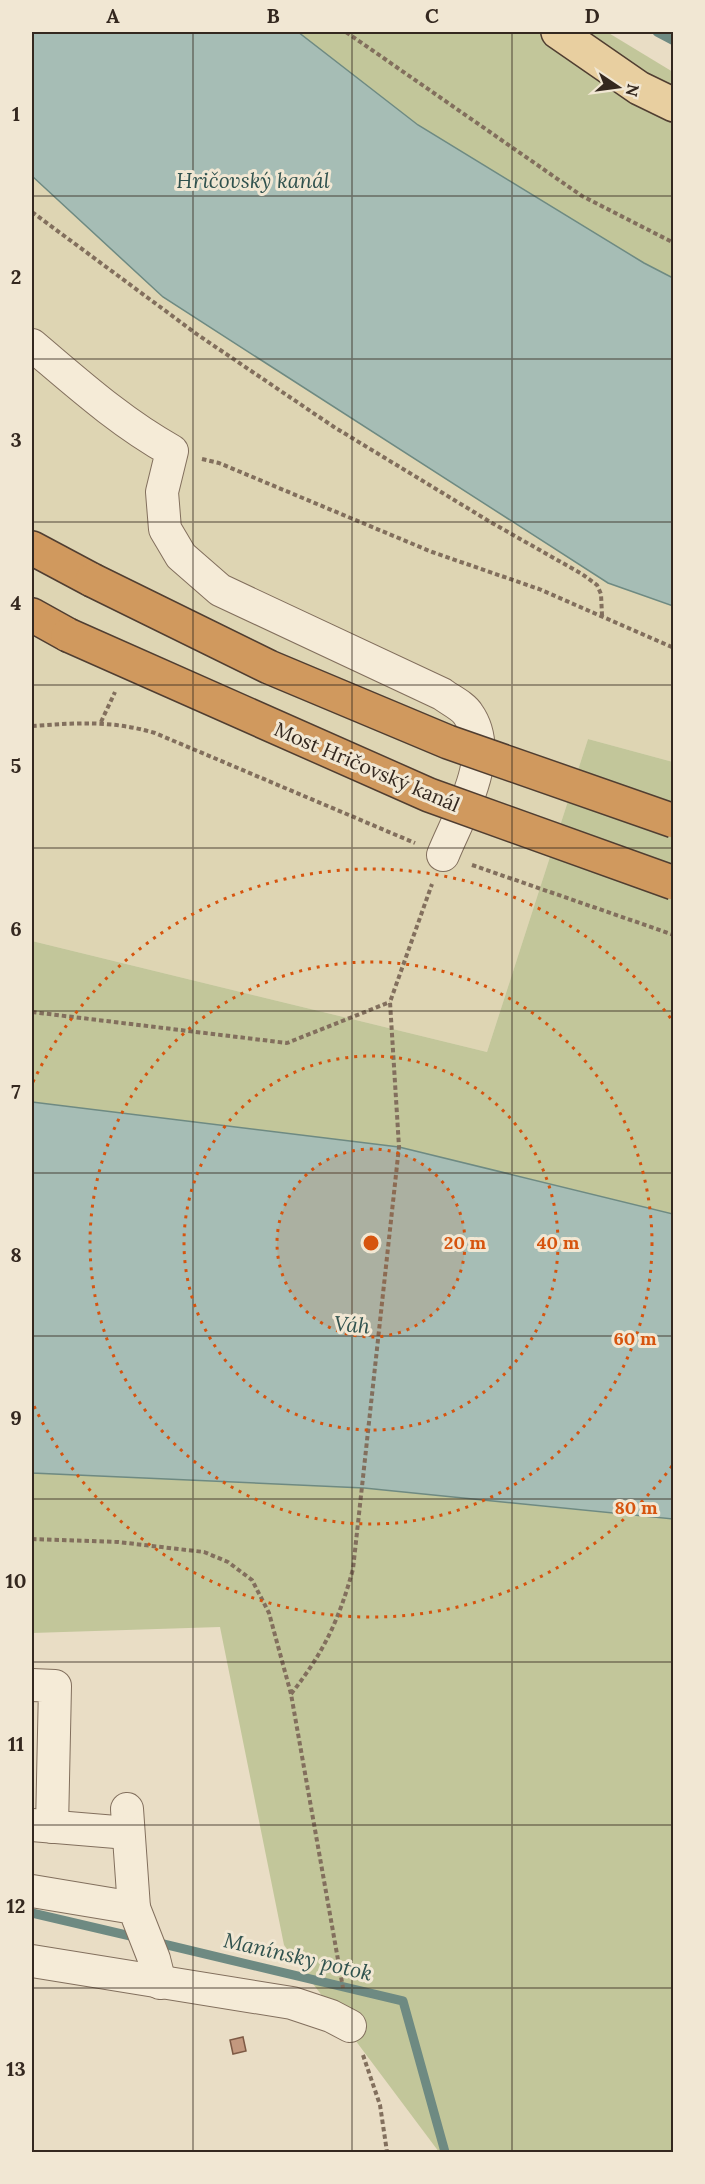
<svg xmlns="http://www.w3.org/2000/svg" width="705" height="2184" viewBox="0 0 705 2184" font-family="Lora,serif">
	<rect width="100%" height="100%" fill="#e9ddc5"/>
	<!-- farmland -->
	<polygon fill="#ded5b3" points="32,176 163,297 608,583 673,606 673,762 588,739 487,1052 32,941"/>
	<!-- green -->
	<g fill="#c2c69a">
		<polygon points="298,32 607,32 673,72 673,278 644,263 418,125"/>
		<polygon points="588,739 673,762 673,1214 399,1147 32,1102 32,941 487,1052"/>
		<polygon points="32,1473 364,1488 673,1519 673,2152 439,2152 284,1945 220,1627 32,1633"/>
	</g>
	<!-- water -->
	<g fill="#a6bdb5" stroke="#6e8a82" stroke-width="1.5">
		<polygon points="32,32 298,32 418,125 644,263 673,278 673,606 608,583 163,297 32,176"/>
		<polygon points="32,1102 399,1147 673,1214 673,1519 364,1488 32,1473"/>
	</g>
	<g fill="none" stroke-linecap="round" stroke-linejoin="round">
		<!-- stream -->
		<g stroke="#6e8a82" stroke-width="9">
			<polyline points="657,32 674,41"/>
			<polyline points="32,1913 139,1938"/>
			<polyline points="155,1942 403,2001 445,2152"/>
		</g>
	</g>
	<!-- building -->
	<polygon fill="#c3987e" stroke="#7e5a45" stroke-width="1.5" points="243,2037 246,2051 233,2054 230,2040"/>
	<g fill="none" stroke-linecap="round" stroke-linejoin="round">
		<!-- minor casing -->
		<g stroke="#826f5d" stroke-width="34">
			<g id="minor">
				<path d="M32 345C77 383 120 422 172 451L162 492 165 529 181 556 220 590 442 694C450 700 463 706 468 714 497 755 459 815 443 855"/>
				<polyline points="32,1685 55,1686 52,1827"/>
				<polyline points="127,1809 134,1908"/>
				<polyline points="32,1825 128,1833"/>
				<polyline points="32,1891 134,1908 154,1959 160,1983"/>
				<polyline points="32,1961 292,2003 331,2016 350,2026"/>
			</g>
		</g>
		<!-- major casing -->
		<g stroke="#503e31" stroke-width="36">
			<polyline id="major" points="558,32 639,88 674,105"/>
		</g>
		<!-- highway casing -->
		<g stroke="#503e31" stroke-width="36">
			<g id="highway">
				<polyline points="32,548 92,580"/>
				<polyline points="32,615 68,635"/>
			</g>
		</g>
		<!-- path -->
		<g stroke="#826f5d" stroke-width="4" stroke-dasharray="4.5 3" stroke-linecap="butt">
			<polyline points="346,32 582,196 674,243"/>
			<polyline points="32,212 198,335 334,427 492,523 582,574 597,585 601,594 602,615"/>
			<polyline points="202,459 219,463 432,552 539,589 674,648"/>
			<polyline points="101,722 115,692"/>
			<path d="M32 726C76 723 111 720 155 733L415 843"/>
			<polyline points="472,865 674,935"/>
			<polyline points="32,1012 287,1043 390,1002"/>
			<polyline points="32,1539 118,1542 204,1552 228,1562 252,1580 269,1613 291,1694 343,1988"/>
			<path d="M291 1694C324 1652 339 1620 353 1569L399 1147 390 1002 432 884"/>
			<polyline points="363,2055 380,2105 387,2152"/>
		</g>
		<!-- minor -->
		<use href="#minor" stroke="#f5ebd7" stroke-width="32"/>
		<!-- major -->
		<use href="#major" stroke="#e8cfa0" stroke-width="33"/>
		<!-- highway -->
		<use href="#highway" stroke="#d0995e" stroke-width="33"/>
		<!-- highway-bridge casing -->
		<g stroke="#503e31" stroke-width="36" stroke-linecap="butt">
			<g id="highway-bridge">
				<polyline points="92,580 269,667 448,742 674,821"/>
				<polyline points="68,635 429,795 674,883"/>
			</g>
		</g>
		<!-- highway-bridge -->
		<use href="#highway-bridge" stroke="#d0995e" stroke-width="33"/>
	</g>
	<!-- grid -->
	<path fill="none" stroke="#34281f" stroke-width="1.5" stroke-opacity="0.55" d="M193 32V2152M352 32V2152M512 32V2152M32 196H674M32 359H674M32 522H674M32 685H674M32 848H674M32 1011H674M32 1173H674M32 1336H674M32 1499H674M32 1662H674M32 1825H674M32 1988H674"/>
	<!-- distance rings -->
	<circle cx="371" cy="1243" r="94" fill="#d6540e" fill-opacity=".12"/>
	<g fill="none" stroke="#d6540e" stroke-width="3" stroke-dasharray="3 6">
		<circle cx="371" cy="1243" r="94"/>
		<circle cx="371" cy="1243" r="187"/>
		<circle cx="371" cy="1243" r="281"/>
		<path d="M672 1466A375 375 0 0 1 33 1404M33 1082A375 375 0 0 1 672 1020"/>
	</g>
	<g text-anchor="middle" stroke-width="6" stroke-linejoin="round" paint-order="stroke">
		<!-- street labels -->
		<g font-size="20" fill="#34281f" stroke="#f1e7d3">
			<text transform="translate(367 767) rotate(23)" y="7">Most Hričovský kanál</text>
		</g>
		<!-- water labels -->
		<g font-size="21" font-style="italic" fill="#30524e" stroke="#f1e7d3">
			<text x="253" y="188">Hričovský kanál</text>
			<text transform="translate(352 1325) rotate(5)" y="7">Váh</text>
			<text transform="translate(298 1957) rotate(13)" y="7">Manínsky potok</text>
		</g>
	</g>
	<circle cx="371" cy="1243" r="9" fill="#d6540e" stroke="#f1e7d3" stroke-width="3"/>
	<g font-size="18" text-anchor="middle" font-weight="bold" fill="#d6540e" stroke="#f1e7d3" stroke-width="6" stroke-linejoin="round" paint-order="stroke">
		<text x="465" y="1249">20 m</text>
		<text x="558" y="1249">40 m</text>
		<text x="635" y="1345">60 m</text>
		<text x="636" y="1514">80 m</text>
	</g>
	<!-- border -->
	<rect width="705" height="2184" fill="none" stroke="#f1e7d3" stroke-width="66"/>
	<!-- north arrow -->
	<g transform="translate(618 87) rotate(103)" stroke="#f1e7d3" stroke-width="4.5" paint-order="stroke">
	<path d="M0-4.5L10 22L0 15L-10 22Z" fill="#34281f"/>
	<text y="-9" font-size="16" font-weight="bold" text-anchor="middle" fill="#34281f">N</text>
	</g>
	<rect x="33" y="33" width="639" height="2118" fill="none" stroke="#34281f" stroke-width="2"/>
	<g font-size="20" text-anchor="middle" font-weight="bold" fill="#34281f">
		<text x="113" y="23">A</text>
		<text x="273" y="23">B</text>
		<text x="432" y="23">C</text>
		<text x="592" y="23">D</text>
		<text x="16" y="121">1</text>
		<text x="16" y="284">2</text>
		<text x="16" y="447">3</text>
		<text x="16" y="610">4</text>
		<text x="16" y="773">5</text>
		<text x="16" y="936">6</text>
		<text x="16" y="1099">7</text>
		<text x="16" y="1262">8</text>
		<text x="16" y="1425">9</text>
		<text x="16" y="1588">10</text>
		<text x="16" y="1751">11</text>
		<text x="16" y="1913">12</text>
		<text x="16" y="2076">13</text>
	</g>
</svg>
